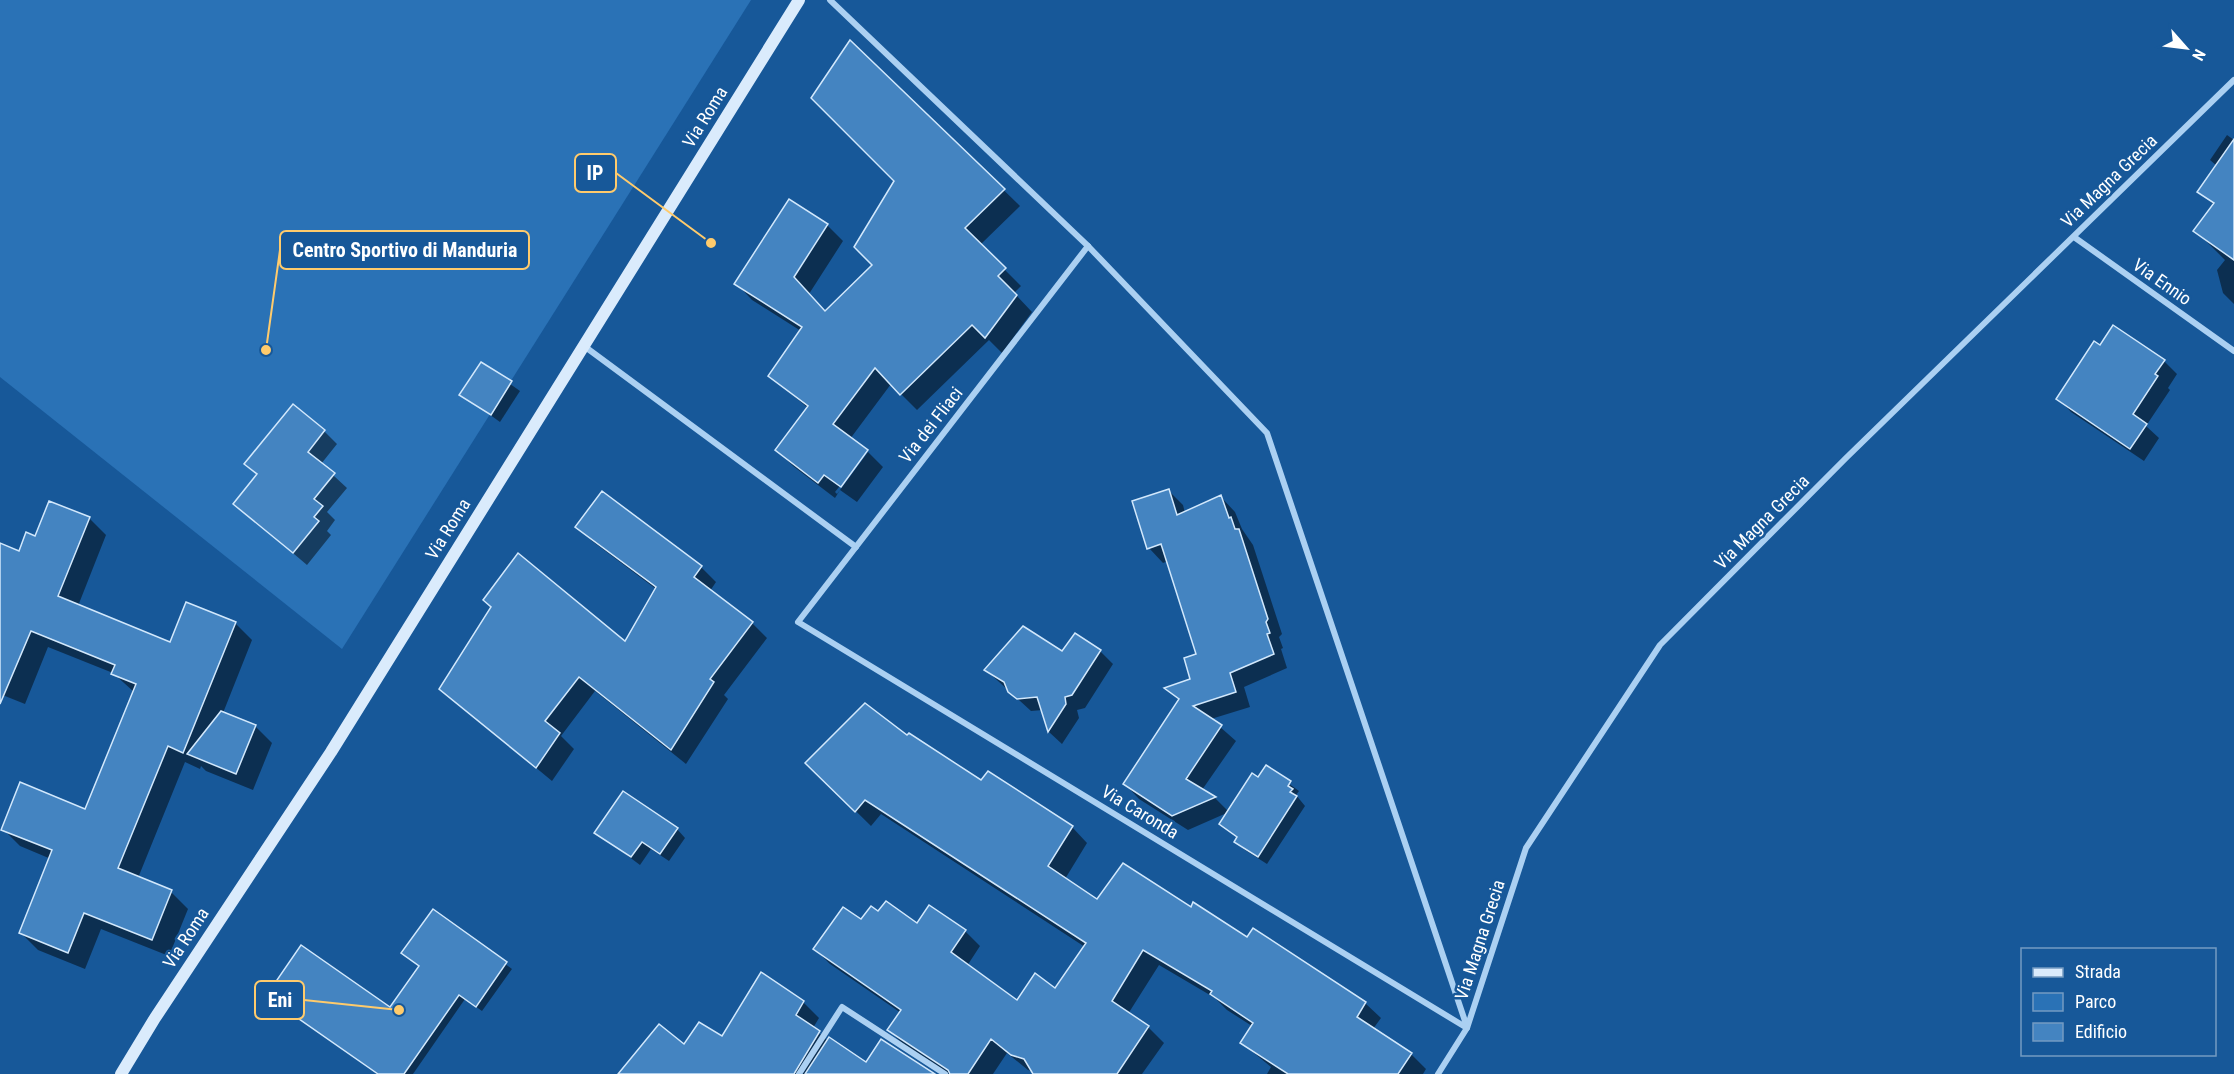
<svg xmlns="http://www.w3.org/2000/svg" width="2234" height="1074" viewBox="0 0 2234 1074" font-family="'Roboto Condensed',sans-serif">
	<rect width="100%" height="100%" fill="#175899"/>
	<!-- green -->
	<polygon fill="#2a72b6" points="0,0 751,0 342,649 0,377"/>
	<!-- shadow -->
	<g fill="#0007">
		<polygon points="851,42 1020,206 980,245 1021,286 1014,293 1032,312 1002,353 989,340 917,410 891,384 850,439 868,451 835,492 837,494 868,452 883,467 857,502 840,490 835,498 793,466 777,450 808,408 770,376 801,331 752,300 736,283 827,225 843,241 809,294 826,313 874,265 896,181"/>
		<polygon points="2227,135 2234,140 2234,304 2223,293 2217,270 2225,260 2195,230 2214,205 2199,191 2217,166 2210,160"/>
		<polygon points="2113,327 2164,361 2177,374 2168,388 2170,390 2146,426 2159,438 2144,461 2071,412 2058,398"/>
		<polygon points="482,364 520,391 500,422 461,394"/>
		<polygon points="324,431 337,444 321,464 347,488 327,512 335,520 327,531 331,535 307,565 235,504 258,475 246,464"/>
		<polygon points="1169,491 1183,505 1185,513 1221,497 1235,512 1242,529 1253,545 1282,634 1279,637 1283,648 1281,649 1287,668 1244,687 1250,707 1211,719 1236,741 1202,790 1215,798 1229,812 1266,767 1299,791 1296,795 1305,806 1267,864 1245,850 1236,842 1238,838 1221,824 1229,812 1188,830 1139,799 1125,784 1180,701 1167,688 1192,680 1198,655 1168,561 1163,563 1149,548"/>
		<polygon points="602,493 701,567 716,582 710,591 752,623 767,638 724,695 728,699 686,764 595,691 561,736 574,749 552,781 441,689 625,644 656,589 592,541 577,526"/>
		<polygon points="89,518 106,535 78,606 171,644 235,623 252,640 223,713 255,726 272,743 253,790 206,771 201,766 200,769 185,762 138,878 171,892 188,909 169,956 101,929 85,969 38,950 21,933 51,859 20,846 3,829 86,811 134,692 113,673 48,647 25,704 0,694 0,545 20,553 36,538"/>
		<polygon points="1100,651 1113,664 1085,708 1077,710 1079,718 1062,744 1049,732 1043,710 1031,711 986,670 1063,653"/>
		<polygon points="907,737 982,782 1072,827 1087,843 1065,879 1097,901 1192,909 1248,939 1253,930 1365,1003 1381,1018 1373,1029 1411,1054 1426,1069 1423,1074 1267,1074 1271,1067 1242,1043 1252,1026 1227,1010 1215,998 1159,965 1128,1014 1148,1027 1164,1043 1142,1074 1041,1074 1028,1070 1007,1053 993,1074 949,1074 904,1045 889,1030 901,1013 830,964 815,949 879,913 917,926 965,931 980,946 967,966 1017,1002 1055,990 1085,947 881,814 871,826 807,763"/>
		<polygon points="677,829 685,838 669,861 651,849 640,865 596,832"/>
		<polygon points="433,911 512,969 482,1011 465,999 413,1074 378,1074 390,1009 420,967"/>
		<polygon points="769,980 803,1002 819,1018 813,1028 828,1041 866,1064 933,1074 703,1074"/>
	</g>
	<!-- building -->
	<g fill="#4484c1" stroke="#d2e8fc" stroke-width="1.5">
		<polygon points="850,40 1005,189 965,228 1006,268 998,276 1017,295 985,338 972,325 900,395 875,368 833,424 868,450 841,487 824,475 818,483 775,450 808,406 768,376 802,327 734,284 789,199 828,224 794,277 825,311 872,265 854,247 894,181 811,98"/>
		<polygon points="2234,139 2234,260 2193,231 2214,203 2197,192"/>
		<polygon points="2113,325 2165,360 2155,374 2158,376 2133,414 2147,424 2130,449 2056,399 2094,341 2100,345"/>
		<polygon points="481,362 512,381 491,415 459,395"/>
		<polygon points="293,404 325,430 308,452 335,473 314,499 323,506 314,517 319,521 293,553 233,504 257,474 244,464"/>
		<polygon points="1169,489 1177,515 1221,495 1229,518 1231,517 1235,529 1239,529 1268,619 1266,622 1270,633 1267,634 1274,654 1230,673 1236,692 1193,706 1222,725 1186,779 1216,797 1172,816 1123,784 1179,699 1164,688 1190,679 1184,658 1196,654 1161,544 1147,549 1132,501"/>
		<polygon points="602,491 702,566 694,577 753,622 710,679 714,682 671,750 579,677 545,721 560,733 536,768 439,689 491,607 483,600 518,553 625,641 656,587 575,527"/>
		<polygon points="49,501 90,517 58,596 170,642 186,602 236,622 183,753 168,746 118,868 172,890 152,940 84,913 68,953 19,933 52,850 1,830 20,782 85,809 136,684 111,674 115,665 31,631 0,704 0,543 19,551 26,532 35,536"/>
		<polygon points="1023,626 1062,651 1075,633 1101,650 1072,695 1065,697 1066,704 1048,732 1037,697 1017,699 1008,692 1004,682 984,670"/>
		<polygon points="865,703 907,735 909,733 981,780 988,771 1073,826 1048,866 1097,899 1123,863 1191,907 1193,902 1247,937 1253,928 1366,1002 1357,1017 1412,1053 1398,1074 1288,1074 1240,1043 1253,1023 1210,994 1212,991 1143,950 1112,1001 1149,1026 1117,1074 1033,1074 1024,1059 1011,1055 991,1039 968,1074 950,1074 948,1070 887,1030 901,1010 813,949 843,907 861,919 871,906 878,911 886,901 917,923 929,905 966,930 951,952 1017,1000 1035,973 1055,988 1086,943 865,800 855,812 805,763"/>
		<polygon points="221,711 256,725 236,774 187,754"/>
		<polygon points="1266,765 1291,781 1288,786 1293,789 1290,792 1297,796 1258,857 1234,842 1237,837 1219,824 1252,773 1258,777"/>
		<polygon points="623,791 678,828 660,854 642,842 631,857 594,833"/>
		<polygon points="433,909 507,962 476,1007 459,995 404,1074 378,1074 266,996 301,945 390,1007 419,966 401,953"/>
		<polygon points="761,972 804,1001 796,1015 820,1031 794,1074 618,1074 659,1024 684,1044 699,1022 722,1036"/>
		<polygon points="829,1037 866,1062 881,1039 935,1074 805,1074"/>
	</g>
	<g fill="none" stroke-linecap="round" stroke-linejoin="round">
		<!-- street -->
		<g stroke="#abd0f2" stroke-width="6">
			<polyline points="830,0 1088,246 1267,433 1467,1027"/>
			<polyline points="2074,237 2234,351"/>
			<polyline points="1088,246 798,622 1467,1028"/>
			<polyline points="584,346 856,547"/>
			<polyline points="799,1074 842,1007 945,1074"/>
			<polyline points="1438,1074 1467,1028 1526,848 1660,645 1846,458 2234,80"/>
		</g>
		<!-- secondary -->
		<polyline stroke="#daebfc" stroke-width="12" points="121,1074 155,1018 331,752 799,0"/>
	</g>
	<g text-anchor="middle" stroke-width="5" stroke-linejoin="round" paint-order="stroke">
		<!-- street labels -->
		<g font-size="18" fill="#fff" stroke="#175899">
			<text transform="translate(705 117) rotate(-58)" y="6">Via Roma</text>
			<text transform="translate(2109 181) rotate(-44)" y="6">Via Magna Grecia</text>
			<text transform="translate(2162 282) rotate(35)" y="6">Via Ennio</text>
			<text transform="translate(931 425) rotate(-52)" y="6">Via dei Fliaci</text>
			<text transform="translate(1762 522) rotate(-45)" y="6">Via Magna Grecia</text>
			<text transform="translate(448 529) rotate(-58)" y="6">Via Roma</text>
			<text transform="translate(1140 812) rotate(31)" y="6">Via Caronda</text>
			<text transform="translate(186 938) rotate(-57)" y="6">Via Roma</text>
			<text transform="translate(1480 940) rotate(-72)" y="6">Via Magna Grecia</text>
		</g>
	</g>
	<!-- callouts -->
	<path fill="none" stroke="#ffcb6c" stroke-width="2" d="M711 243L616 173M266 350L280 250M399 1010L304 1000"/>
	<g fill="#ffcb6c" stroke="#175899" stroke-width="2">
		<circle cx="711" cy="243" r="6"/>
		<circle cx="266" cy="350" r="6"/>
		<circle cx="399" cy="1010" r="6"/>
	</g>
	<g fill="#175899" stroke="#ffcb6c" stroke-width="2">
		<rect x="575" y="154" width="41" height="38" rx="6"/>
		<rect x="280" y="231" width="249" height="38" rx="6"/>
		<rect x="255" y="981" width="49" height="38" rx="6"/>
	</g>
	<g font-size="20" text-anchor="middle" font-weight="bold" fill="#fff">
		<text x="595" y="180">IP</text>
		<text x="405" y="257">Centro Sportivo di Manduria</text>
		<text x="280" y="1007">Eni</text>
	</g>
	<!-- legend -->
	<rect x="2021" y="948" width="195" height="108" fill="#175899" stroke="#749bc2" stroke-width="1.5"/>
	<rect x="2033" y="968" width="30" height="9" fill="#daebfc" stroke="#749bc2" stroke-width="1.5"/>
	<text x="2075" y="978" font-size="18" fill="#ffffff">Strada</text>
	<rect x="2033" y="993" width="30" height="18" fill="#2a72b6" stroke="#749bc2" stroke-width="1.5"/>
	<text x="2075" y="1008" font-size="18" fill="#ffffff">Parco</text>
	<rect x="2033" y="1023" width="30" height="18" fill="#4484c1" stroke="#749bc2" stroke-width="1.5"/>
	<text x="2075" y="1038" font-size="18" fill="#ffffff">Edificio</text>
	<!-- north arrow -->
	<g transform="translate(2186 48) rotate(118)" stroke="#175899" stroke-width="4.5" paint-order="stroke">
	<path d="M0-4.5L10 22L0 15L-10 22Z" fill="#ffffff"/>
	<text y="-9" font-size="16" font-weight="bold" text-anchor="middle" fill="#ffffff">N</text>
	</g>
</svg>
